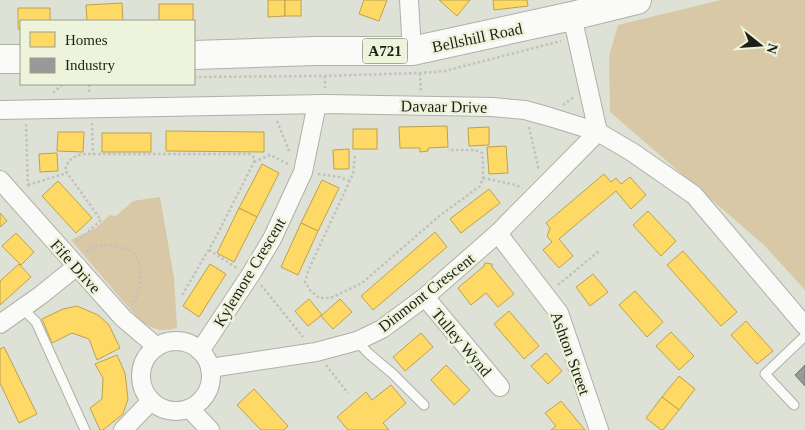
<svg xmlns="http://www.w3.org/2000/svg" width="805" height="430" viewBox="0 0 805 430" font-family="'Times New Roman',serif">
	<rect width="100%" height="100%" fill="#dee1d5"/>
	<!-- green -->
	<g fill="#d8c8a5">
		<polygon points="721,0 805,0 805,290 764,245 610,112 609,56 618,25"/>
		<path d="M160 197 174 278 177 328C159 332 157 330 141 322L71 240 96 228 110 215 116 216 133 201Z"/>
	</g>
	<!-- homes -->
	<g fill="#ffd966" stroke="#bca24e">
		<polygon points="268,0 285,0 285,16 268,17"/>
		<rect x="285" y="0" width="16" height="16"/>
		<polygon points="364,0 387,0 379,21 359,14"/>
		<polygon points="439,0 470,0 457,16"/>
		<polygon points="493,0 527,0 528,6 494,10"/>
		<polygon points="122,3 123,21 87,21 86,5"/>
		<rect x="159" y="4" width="34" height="17"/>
		<polygon points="18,8 50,8 50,21 21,21 21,29 18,29"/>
		<polygon points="447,126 448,147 428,148 428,151 420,152 420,148 400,148 399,127"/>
		<polygon points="489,127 489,145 469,146 468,128"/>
		<rect x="353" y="129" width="24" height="20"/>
		<polygon points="166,131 264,132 264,152 166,151"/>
		<polygon points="58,132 84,132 83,152 57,151"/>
		<rect x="102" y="133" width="49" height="19"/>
		<polygon points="506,146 508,173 489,174 487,147"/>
		<polygon points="349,149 349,169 334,169 333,150"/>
		<polygon points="57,153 58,171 40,172 39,154"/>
		<polygon points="262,164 279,173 257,217 239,208"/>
		<polygon points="604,174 611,182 616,178 621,184 630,177 646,195 631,209 616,191 559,239 573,256 559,268 543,250 552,242 547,236 550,228 546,223"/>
		<polygon points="322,180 339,188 318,231 301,223"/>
		<polygon points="58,181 92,218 76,233 42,196"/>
		<polygon points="489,189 500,203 461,233 450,219"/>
		<polygon points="239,208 257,217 234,262 217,253"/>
		<polygon points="648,211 676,241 661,256 633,225"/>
		<polygon points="0,213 7,221 0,227"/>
		<polygon points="301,223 318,231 298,275 281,267"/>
		<polygon points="435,232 447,247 373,310 361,296"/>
		<polygon points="16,233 34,252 21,265 2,246"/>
		<polygon points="683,251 737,312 721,326 667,265"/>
		<polygon points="485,263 492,264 492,267 514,294 498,307 486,293 471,305 458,288 484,266"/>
		<polygon points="19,264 31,277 0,305 0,281"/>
		<polygon points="210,264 226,274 199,317 183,306"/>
		<polygon points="593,274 608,292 590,306 576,287"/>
		<polygon points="635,291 663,322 647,337 619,305"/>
		<polygon points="309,299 322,315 308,326 295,311"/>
		<polygon points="340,299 352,312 333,329 321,316"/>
		<polygon points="77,306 98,315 109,325 120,348 97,360 89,339 72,333 52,343 42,319 63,309"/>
		<polygon points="509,311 539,346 524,359 494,324"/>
		<polygon points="746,321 773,351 757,364 731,335"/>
		<polygon points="671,332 694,356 679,370 656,346"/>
		<polygon points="421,333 433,347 405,371 393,357"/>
		<polygon points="4,347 37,414 19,423 0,383 0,349"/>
		<polygon points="546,353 562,371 548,384 531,366"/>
		<polygon points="117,355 125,373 128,399 123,414 103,430 100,430 90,408 102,399 103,378 95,364"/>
		<polygon points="446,365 470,390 454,405 431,380"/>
		<polygon points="679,376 695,389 679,410 662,397"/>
		<polygon points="391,385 406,403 383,423 389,430 348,430 337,417 366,392 372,400"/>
		<polygon points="254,389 288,426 284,430 261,430 237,405"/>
		<polygon points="662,397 679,410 663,430 661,430 646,418"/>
		<polygon points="561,401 585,430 551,430 556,426 545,413"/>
	</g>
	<!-- industry -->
	<polygon fill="#999" stroke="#747572" points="805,365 805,386 795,375"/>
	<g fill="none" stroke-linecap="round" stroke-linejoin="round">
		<!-- lane casing -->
		<g stroke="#aeb1a7" stroke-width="11">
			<g id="lane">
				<polyline points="22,308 36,322 85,430"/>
				<polyline points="357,341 368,353 393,374 424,405"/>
				<polyline points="794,405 765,374 805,336"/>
			</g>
		</g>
		<!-- street casing -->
		<g stroke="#aeb1a7" stroke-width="20">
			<g id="street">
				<polyline points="409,0 412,51"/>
				<polyline points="0,110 326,104 492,107 525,110 550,117 598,132 632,152 694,195 805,326"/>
				<polyline points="0,180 123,318 157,347"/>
				<polyline points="498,233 506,244 559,313 599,430"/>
				<polyline points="425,297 500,387"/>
				<polyline points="0,324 41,295 77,266"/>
				<circle cx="176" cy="376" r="35"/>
				<polyline points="200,351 251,274 272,239 303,172 317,104"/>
				<polyline points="210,368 316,352 357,341 382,329 425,297 498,233 598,132 572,16"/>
				<polyline points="190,409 210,430"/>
				<polyline points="123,430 151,401"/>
			</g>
		</g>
		<!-- primary casing -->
		<g stroke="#aeb1a7" stroke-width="30">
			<g id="primary">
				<polyline points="194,55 315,51 412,51 572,16 637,0"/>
				<polyline points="0,59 21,59"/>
			</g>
		</g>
		<!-- path -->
		<g stroke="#c1c2bd" stroke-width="2.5" stroke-dasharray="2.5 2.5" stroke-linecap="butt">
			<polyline points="420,73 421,92"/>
			<polyline points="325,76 325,88"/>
			<polyline points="194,77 321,76 420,73 445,71 561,41"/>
			<polyline points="89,92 89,84"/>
			<polyline points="53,93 63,84"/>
			<polyline points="563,105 575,96"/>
			<polyline points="277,121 290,153"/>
			<polyline points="92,123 93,154"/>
			<polyline points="26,124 28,188"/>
			<polyline points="529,127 539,171"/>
			<polyline points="355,156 353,174 308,271 305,282 310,290 319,298 331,298 362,283 438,217 480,186 483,178 483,165 482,153 475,150 448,150"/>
			<polyline points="254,162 270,155 290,165"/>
			<polyline points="318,174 340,177 350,181"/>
			<polyline points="483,178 516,185 522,188"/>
			<polyline points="28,185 67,173"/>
			<path d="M77 242 101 220 65 170C68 160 72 157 82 154H249L253 156 254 162 216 237 181 297"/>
			<polyline points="209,250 237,268"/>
			<path d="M86 252C95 245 103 244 115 246 120 247 126 248 130 251 145 261 142 292 132 305"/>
			<polyline points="261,285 303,337"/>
			<polyline points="558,285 599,251"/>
			<polyline points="326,365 348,393"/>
		</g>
		<!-- lane -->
		<use href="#lane" stroke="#fafaf9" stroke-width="9"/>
		<!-- street -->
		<use href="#street" stroke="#fafaf9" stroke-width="18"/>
		<!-- primary -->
		<use href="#primary" stroke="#fafaf9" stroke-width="28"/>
	</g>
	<g text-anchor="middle" stroke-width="5" stroke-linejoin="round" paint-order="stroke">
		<!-- shield labels -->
		<rect fill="#eef4dc" stroke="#5c6052" stroke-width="1" x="362.5" y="38.5" width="45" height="25" rx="4"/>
		<g font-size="15" font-weight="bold" fill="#1e2017">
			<text x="385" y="56">A721</text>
		</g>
		<!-- street labels -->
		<g font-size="16" fill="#1e2017" stroke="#eef4dc">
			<text transform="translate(477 37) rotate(-12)" y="6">Bellshill Road</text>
			<text transform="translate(444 106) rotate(1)" y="6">Davaar Drive</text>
			<text transform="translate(76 266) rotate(48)" y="6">Fife Drive</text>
			<text transform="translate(249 272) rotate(-59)" y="6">Kylemore Crescent</text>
			<text transform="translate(426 292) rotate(-38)" y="6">Dinmont Crescent</text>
			<text transform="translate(462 342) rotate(50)" y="6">Tulley Wynd</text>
			<text transform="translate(571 353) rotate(70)" y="6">Ashton Street</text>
		</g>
	</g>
	<!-- legend -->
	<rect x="20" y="20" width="175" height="65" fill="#eef4dc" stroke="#9b9f8d"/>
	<rect x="30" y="32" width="25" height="15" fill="#ffd966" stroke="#9b9f8d"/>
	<text x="65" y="45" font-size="15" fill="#1e2017">Homes</text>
	<rect x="30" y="58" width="25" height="15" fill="#999999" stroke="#9b9f8d"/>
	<text x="65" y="70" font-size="15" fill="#1e2017">Industry</text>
	<!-- north arrow -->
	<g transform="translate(760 45) rotate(107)" stroke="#eef4dc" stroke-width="4" paint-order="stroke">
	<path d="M0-4L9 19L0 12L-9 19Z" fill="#1e2017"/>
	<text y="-8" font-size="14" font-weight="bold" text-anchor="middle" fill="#1e2017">N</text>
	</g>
</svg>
